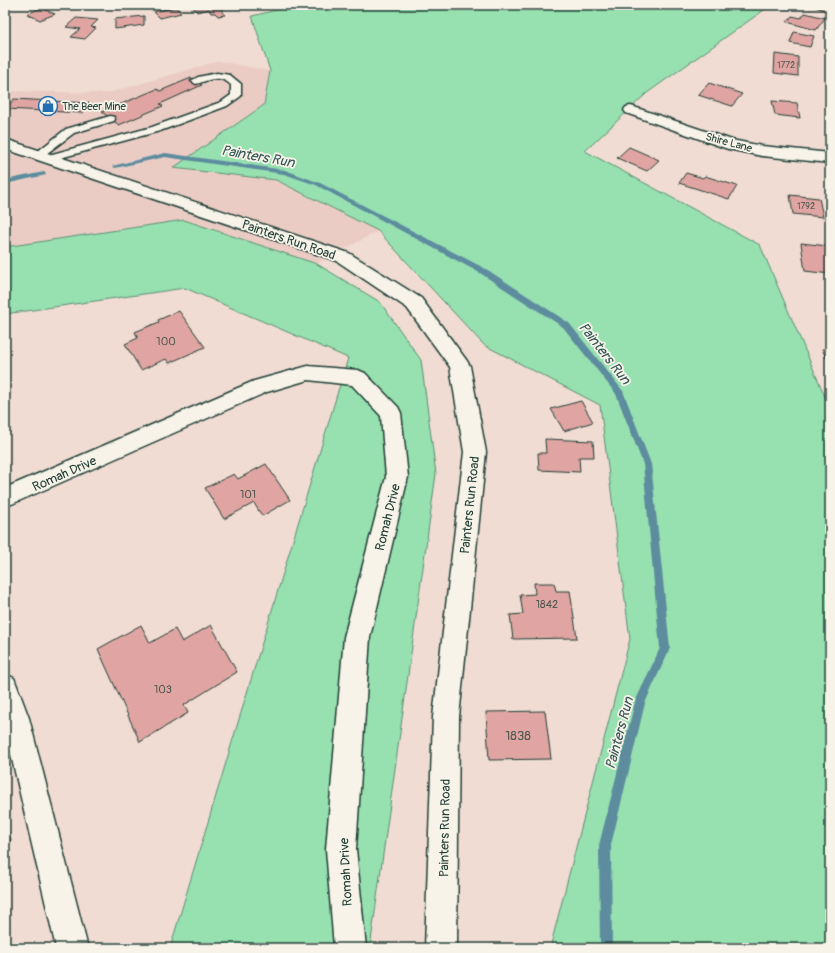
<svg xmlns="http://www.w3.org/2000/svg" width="835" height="953" viewBox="0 0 835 953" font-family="Pangolin,sans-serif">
	<rect width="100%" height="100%" fill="#f0dcd3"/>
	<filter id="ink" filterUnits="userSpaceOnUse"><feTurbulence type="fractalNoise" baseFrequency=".025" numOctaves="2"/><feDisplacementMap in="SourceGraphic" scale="8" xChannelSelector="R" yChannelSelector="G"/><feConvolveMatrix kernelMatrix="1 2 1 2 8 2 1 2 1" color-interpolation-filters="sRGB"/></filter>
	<g filter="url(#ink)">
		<!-- built -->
		<polygon fill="#ebccc5" points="219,61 270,71 264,105 174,168 276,180 378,231 317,264 184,220 5,247 5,91 108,93"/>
		<!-- green -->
		<g fill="#97e0b0" stroke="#5b8e72">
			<polygon points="297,5 771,5 647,93 585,151 760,245 830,408 830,948 550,948 630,639 600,405 484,345 378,231 276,180 173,168 264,105 270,71 252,16"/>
			<polygon points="184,220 317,264 380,302 421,360 436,474 370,948 170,948 348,358 185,288 5,314 5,247"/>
		</g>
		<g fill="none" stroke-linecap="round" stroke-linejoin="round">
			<!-- stream -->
			<g fill="#5c8c9e" fill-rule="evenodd">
				<polygon points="165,153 285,170 320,183 486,269 569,323 623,391 651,464 670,648 645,703 611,845 612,948 600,948 599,845 635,702 660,648 643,464 616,394 563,327 480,273 316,185 284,174 165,157 115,168 112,166"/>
				<polygon points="44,172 46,173 46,175 5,184 5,180"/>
			</g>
		</g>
		<!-- building -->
		<g fill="#e0a5a3" stroke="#1f3d34">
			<polygon points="192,5 219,5 225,15 218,16 215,13 211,13 209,9 197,12"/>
			<polygon points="811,5 830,5 830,7 826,11"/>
			<polygon points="176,7 181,13 160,18 154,12"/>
			<polygon points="41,8 55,14 40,20 27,14"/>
			<polygon points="805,13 825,18 816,30 787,22 792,16 801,18"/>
			<polygon points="144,16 144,25 115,29 115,19"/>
			<polygon points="76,18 98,20 91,27 96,28 85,39 71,37 80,29 66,27"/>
			<polygon points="794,32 814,36 810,47 790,43"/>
			<polygon points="775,54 798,57 798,76 774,73"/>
			<polygon points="191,78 202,85 160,104 163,106 119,125 102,112 157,89 160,91"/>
			<polygon points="709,83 742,94 732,106 698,95"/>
			<polygon points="14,99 89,103 83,113 6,109"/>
			<polygon points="772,101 797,103 800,118 775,115"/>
			<polygon points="629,147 659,160 647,171 617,158"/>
			<polygon points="686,173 703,178 705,176 737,186 729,199 679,183"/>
			<polygon points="790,195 819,198 823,217 793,214"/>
			<polygon points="801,243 828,246 830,256 830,274 805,271"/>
			<polygon points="179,311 205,347 169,363 166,359 141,370 125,344 138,338 135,332 159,322 158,320"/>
			<polygon points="822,349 830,349 830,366"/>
			<polygon points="581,401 593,422 564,431 551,409"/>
			<polygon points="545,439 593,441 594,457 579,457 580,472 539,470 538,453 546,453"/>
			<polygon points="266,464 290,500 262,516 254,503 224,519 205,488 234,474 238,479"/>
			<polygon points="534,583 554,583 556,591 570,591 577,638 513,639 510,615 523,614 520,595 535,594"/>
			<polygon points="141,625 150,643 175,629 182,642 211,625 237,672 184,705 188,713 140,742 98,649"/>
			<polygon points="545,711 551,759 489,760 486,712"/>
			<polygon points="5,823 11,840 5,843"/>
		</g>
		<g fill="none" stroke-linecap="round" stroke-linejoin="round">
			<!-- service casing -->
			<g stroke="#1f3d34" stroke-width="3">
				<g id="service">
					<path d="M217 73 230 75 241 84V96L227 106 160 131 49 161 44 158 45 156 152 127 221 102 231 95V85C219 74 210 80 196 84L191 81 198 77Z"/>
					<polygon points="110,116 114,117 115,119 114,121 74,133 42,157 34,157 33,155 66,129"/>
				</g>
			</g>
			<!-- minor casing -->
			<g stroke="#1f3d34" stroke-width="3">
				<g id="minor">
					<polygon points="631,106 732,140 762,146 830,153 830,163 762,156 728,149 626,113 624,110 626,107"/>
					<polygon points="308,366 358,370 365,373 398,407 401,413 408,477 370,637 356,849 366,948 334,948 326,849 344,637 386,477 381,416 352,385 308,380 267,392 5,507 5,488 254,381"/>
					<polygon points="5,674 14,678 29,718 88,948 56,948 5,729"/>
				</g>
			</g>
			<!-- tertiary casing -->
			<g stroke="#1f3d34" stroke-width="3">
				<polygon id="tertiary" points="5,139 349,253 421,298 467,361 470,366 486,452 459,717 457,948 425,948 433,717 464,452 450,367 407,308 337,261 5,149"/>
			</g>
			<!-- service -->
			<use href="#service" fill="#f7f3e8" fill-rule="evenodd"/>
			<!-- minor -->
			<use href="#minor" fill="#f7f3e8" fill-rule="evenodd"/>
			<!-- tertiary -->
			<use href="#tertiary" fill="#f7f3e8" fill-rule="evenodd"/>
		</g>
	</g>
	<!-- icons -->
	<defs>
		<g id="shop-ring" transform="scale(1)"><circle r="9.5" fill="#f7f3e8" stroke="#1f6fb2" stroke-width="1.5"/><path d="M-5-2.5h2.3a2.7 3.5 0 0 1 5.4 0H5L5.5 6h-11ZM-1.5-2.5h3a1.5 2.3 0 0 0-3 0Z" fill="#1f6fb2"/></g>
	</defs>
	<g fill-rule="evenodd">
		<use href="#shop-ring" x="48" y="106"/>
	</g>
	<g text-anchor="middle" stroke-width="3.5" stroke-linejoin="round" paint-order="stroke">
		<!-- far-number labels -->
		<g font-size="9" fill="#4f5750">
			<text x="786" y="68">1772</text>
			<text x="806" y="209">1792</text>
		</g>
		<!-- far-poi labels -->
		<g font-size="11" fill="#1f3d34" stroke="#f7f3e8" text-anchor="start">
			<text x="62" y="110">The Beer Mine</text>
		</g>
		<!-- far-street labels -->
		<g font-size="11" fill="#1f3d34" stroke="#f7f3e8">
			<text transform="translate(729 142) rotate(15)" y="4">Shire Lane</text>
		</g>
		<!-- number labels -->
		<g font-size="11" fill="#4f5750">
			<text x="166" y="345">100</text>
			<text x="248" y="498">101</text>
			<text x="547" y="608">1842</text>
			<text x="163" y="693">103</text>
		</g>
		<!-- street labels -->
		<g font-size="13" fill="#1f3d34" stroke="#f7f3e8">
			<text transform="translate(289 239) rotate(19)" y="5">Painters Run Road</text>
			<text transform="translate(64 473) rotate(-24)" y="5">Romah Drive</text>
			<text transform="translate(469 505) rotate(-84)" y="5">Painters Run Road</text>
			<text transform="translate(387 517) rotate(-76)" y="5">Romah Drive</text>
			<text transform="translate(444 828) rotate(-89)" y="5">Painters Run Road</text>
			<text transform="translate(345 872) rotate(-93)" y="5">Romah Drive</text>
		</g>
		<!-- near-number labels -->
		<g font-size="13" fill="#4f5750">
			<text x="518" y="740">1838</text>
		</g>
		<!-- water labels -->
		<g font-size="14" font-style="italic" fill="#335757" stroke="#f7f3e8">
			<text transform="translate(258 156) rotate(10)" y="5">Painters Run</text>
			<text transform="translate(605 353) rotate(52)" y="5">Painters Run</text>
			<text transform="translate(619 733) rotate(-75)" y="5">Painters Run</text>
		</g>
	</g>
	<!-- margin -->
	<rect width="835" height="953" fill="none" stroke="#f7f3e8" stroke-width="20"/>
	<rect x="10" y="10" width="815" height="933" fill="none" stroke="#1f3d34" stroke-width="1.5" filter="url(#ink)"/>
</svg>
